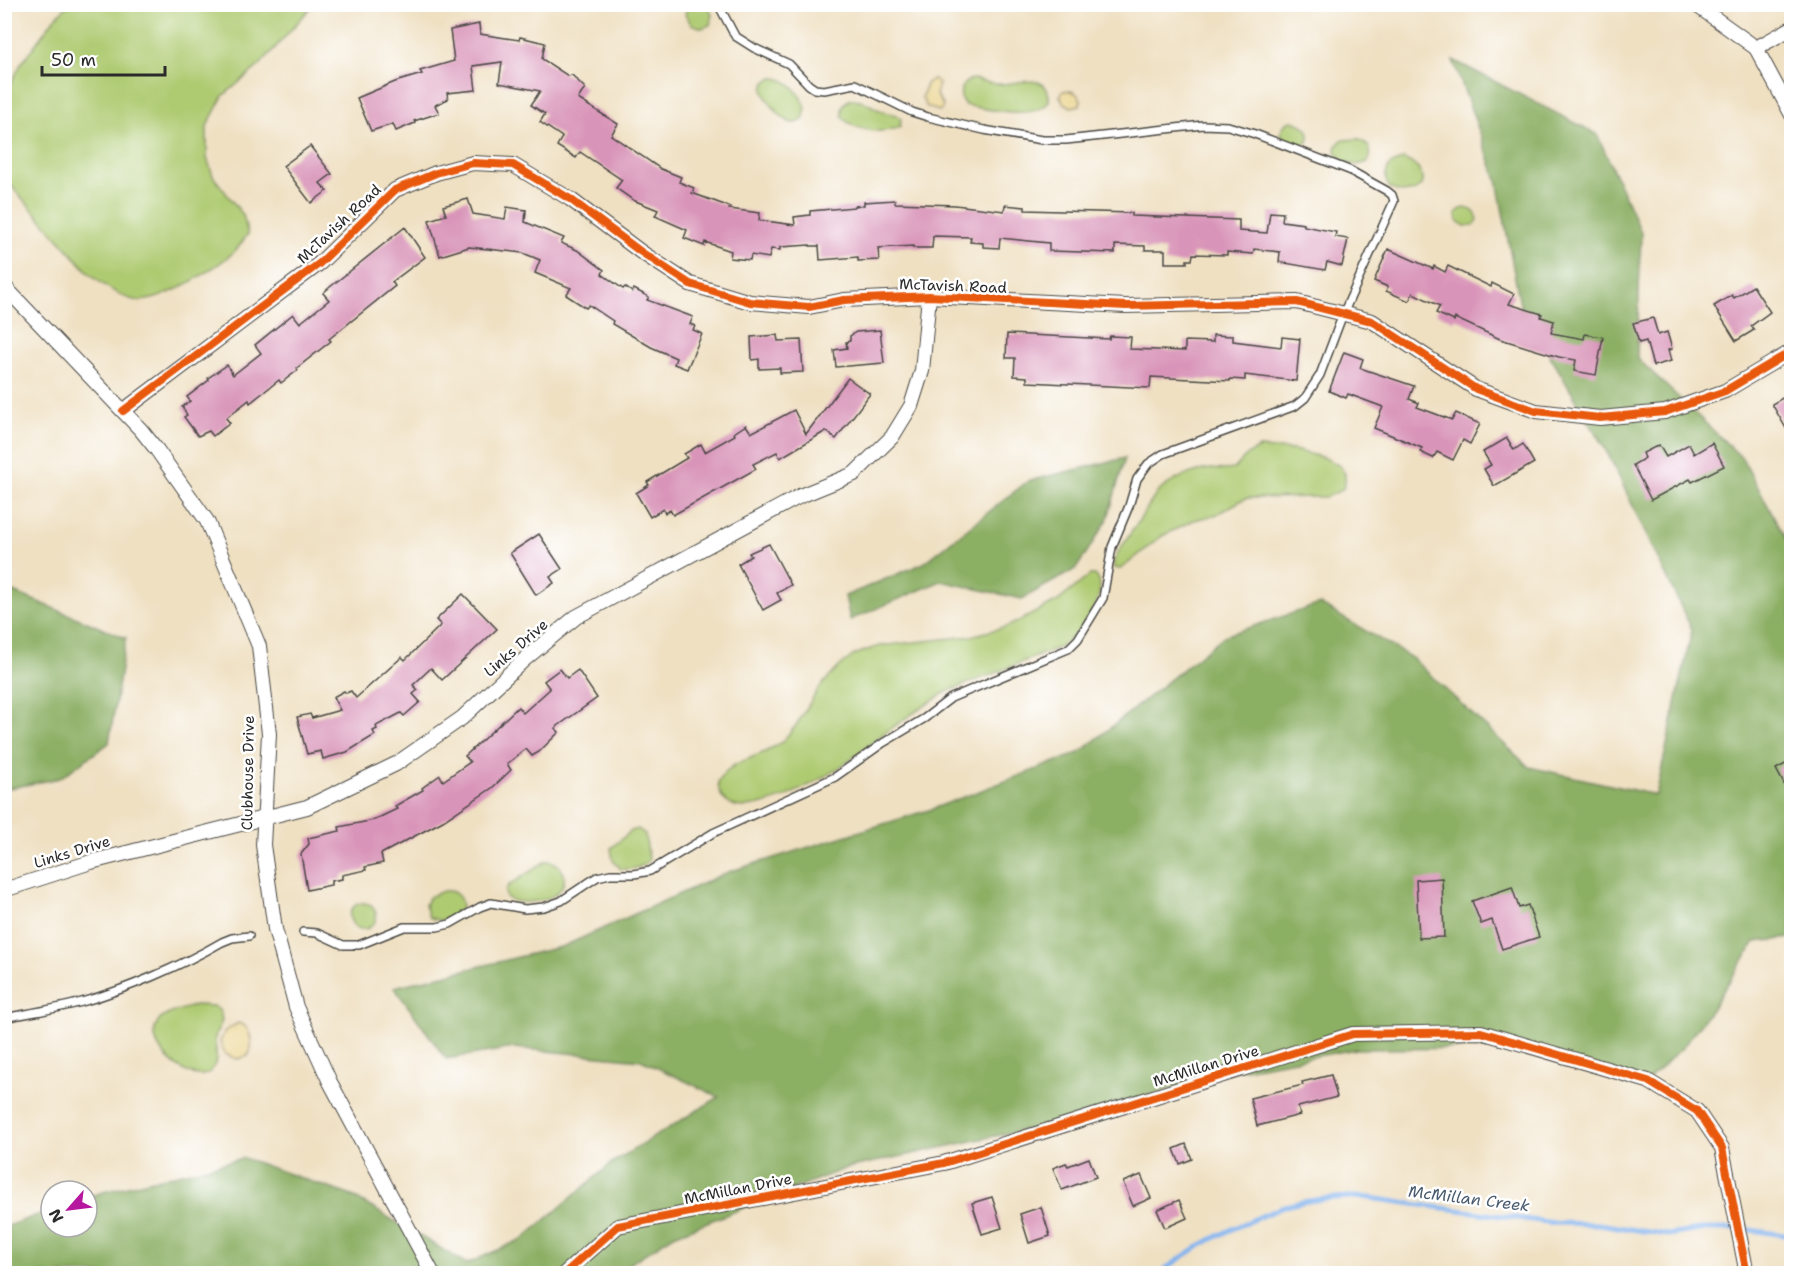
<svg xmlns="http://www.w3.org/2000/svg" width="1796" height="1278" viewBox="0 0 1796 1278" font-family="'Shantell Sans',sans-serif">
	<rect width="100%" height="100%" fill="#fff"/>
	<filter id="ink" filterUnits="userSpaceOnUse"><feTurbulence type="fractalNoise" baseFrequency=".0167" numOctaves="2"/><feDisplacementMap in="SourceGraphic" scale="12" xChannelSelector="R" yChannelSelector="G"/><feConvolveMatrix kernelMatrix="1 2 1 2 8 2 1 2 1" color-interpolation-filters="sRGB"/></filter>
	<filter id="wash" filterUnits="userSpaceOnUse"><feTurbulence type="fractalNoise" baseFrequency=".008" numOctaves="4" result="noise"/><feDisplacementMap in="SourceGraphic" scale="24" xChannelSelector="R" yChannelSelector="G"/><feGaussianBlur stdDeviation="1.35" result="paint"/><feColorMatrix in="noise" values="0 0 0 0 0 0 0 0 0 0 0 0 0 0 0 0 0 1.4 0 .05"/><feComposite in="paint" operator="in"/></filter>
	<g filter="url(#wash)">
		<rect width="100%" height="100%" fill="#efe0c2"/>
		<!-- green -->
		<g fill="#afcb72" stroke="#6d7b4e" stroke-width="1.5">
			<path d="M68 5H313L260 65 223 96 207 126V158L213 176 243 215 248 234C244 239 241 244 237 249 220 266 159 306 134 300 118 296 103 285 90 274L5 179V95L21 64 54 19Z"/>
			<polygon points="688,5 707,5 712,14 710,25 702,28 691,24 685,14"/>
			<path d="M772 78C789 77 800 94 806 108L803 120C799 122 797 123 793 123 783 122 764 98 763 89L766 81Z"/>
			<path d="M973 79C982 80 991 85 1001 84 1019 84 1050 71 1049 101 1039 121 984 109 965 105 957 95 960 82 973 79Z"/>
			<path d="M852 99 861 100 883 112 897 115 901 119 900 127C882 134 857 132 843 118 840 108 843 102 852 99Z"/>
			<path d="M1292 121C1302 124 1313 129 1308 142 1299 148 1285 144 1281 133 1282 127 1285 122 1292 121Z"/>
			<path d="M1358 139C1369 144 1374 151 1368 162L1357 165 1343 162 1336 152 1337 145 1342 140Z"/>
			<path d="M1403 159C1411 162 1418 166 1421 174 1432 200 1369 199 1390 165Z"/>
			<path d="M1464 208C1472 209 1475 211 1478 219L1475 225 1465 226 1457 221 1456 214 1459 210Z"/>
			<path d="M1259 448 1294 450 1325 458 1340 466 1345 474V483L1342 490 1326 497 1246 498 1215 515 1194 520 1162 536 1121 569 1114 568 1113 565 1117 554 1157 493C1171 480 1191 471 1210 469 1218 469 1226 471 1234 469L1247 455Z"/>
			<path d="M1090 575H1095C1111 589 1084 626 1072 637 1061 648 1046 653 1032 658 1014 665 995 674 977 680 965 685 954 688 943 694 920 708 897 724 875 740 867 747 859 754 850 760 827 777 721 842 718 782L724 773 736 764 767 751 782 742 797 724 819 688 840 666 854 655 879 646 971 636 1009 626 1058 601Z"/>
			<path d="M638 829 645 834 649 860C643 868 630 870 621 869L613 861 611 848 631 831Z"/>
			<path d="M546 861C559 861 569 874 562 887 554 902 518 907 506 897L505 891 508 886Z"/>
			<path d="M443 891C454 890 461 895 462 906 455 919 442 924 429 917L425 905 429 897Z"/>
			<circle cx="363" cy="916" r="13"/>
			<path d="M196 1005 213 1006 219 1010C227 1025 215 1027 215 1040 215 1046 217 1052 216 1059 210 1102 138 1048 158 1022 166 1012 185 1009 196 1005Z"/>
		</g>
		<!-- forest -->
		<g fill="#8baf64" stroke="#5b6d48" stroke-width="1.5">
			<polygon points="1453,60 1597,134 1641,232 1637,358 1742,458 1791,548 1791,938 1755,942 1710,1011 1683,1047 1648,1080 1523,1048 1356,1049 1228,1072 1051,1124 847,1168 674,1235 615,1273 5,1274 5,1227 51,1210 51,1227 87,1227 87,1197 103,1192 244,1158 352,1196 467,1264 524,1238 613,1162 719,1097 641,1060 514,1048 446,1059 394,987 564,946 728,872 932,809 1079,753 1224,636 1320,604 1412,658 1529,767 1656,795 1692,630 1608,454 1520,305 1497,180"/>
			<polygon points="1125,458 1107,521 1076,569 1022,599 941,581 850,620 845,596 924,563 1028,481"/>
			<polygon points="4,588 126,638 109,743 60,778 5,789"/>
		</g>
		<!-- sand -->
		<g fill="#eeda9e" stroke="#8c8264" stroke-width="1.5">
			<polygon points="933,79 939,83 936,95 943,105 942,109 939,111 927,107 922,98 926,84"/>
			<path d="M1063 91C1071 89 1078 93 1081 100L1080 105 1071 107 1063 102 1060 96Z"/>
			<path d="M238 1023C251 1025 254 1045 248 1056L237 1059 225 1054 220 1042 225 1031Z"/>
		</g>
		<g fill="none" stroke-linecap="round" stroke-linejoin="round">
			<!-- stream -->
			<path stroke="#82b3ee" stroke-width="5" d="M1160 1274C1190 1248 1228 1230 1264 1215 1272 1212 1281 1207 1289 1205 1312 1199 1339 1197 1362 1197L1554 1223 1599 1224 1668 1235 1706 1229H1743L1792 1236"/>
		</g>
		<g id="blocks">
			<!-- building -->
			<g fill="#d995b9">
				<polygon points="479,24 480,34 519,40 520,37 545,43 542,59 568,76 572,75 585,88 578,99 618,124 611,135 661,169 681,177 679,182 694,188 692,193 730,207 729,209 760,213 759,220 795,225 794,217 810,215 810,211 855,207 854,206 864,205 864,202 895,200 895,203 955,205 1004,211 1005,205 1025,207 1025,210 1132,213 1132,216 1239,220 1239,231 1267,233 1270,212 1283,213 1282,221 1304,224 1304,226 1336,232 1335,237 1348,239 1342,266 1327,262 1325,270 1279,262 1280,252 1254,249 1253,254 1227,252 1227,255 1193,254 1192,260 1187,260 1187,263 1165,263 1165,250 1145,250 1145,246 1115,245 1115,253 1049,251 1049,243 1000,238 999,248 983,247 983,243 970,242 971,237 933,236 932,248 913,248 913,246 878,248 879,260 858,261 858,257 820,260 819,246 810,246 810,245 780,247 780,250 771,249 769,258 751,255 750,260 730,258 731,251 705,242 704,246 684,238 687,230 655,216 658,210 633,200 616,188 622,180 580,152 576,158 557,146 562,137 540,122 545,114 531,105 540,91 499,83 502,62 473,66 476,90 447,93 448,99 435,105 439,113 414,121 415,123 396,131 393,124 371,131 357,98 395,82 422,74 420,71 454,61 450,30"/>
				<polygon points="310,146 332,174 320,183 327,191 311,203 283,166"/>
				<polygon points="468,199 473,214 505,219 507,207 526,210 525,222 564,238 561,243 577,250 604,270 602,274 623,289 625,287 632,292 634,289 649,297 647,300 693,317 690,324 695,326 693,330 702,334 687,369 674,364 676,358 651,347 612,324 613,321 589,305 586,308 566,295 571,288 535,273 540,260 523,253 469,247 440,256 429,220 446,215 443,206"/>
				<polygon points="405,227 425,257 392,282 395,286 329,339 331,341 297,368 298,370 281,383 279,380 250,403 249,400 226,418 230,423 213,436 209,431 198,436 184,417 187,415 182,407 190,401 187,397 209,380 208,378 227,365 233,375 261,353 255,345 293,314 300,323 329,300 323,293 330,287"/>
				<polygon points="1388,249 1433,269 1434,266 1445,272 1448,266 1491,287 1492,283 1514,294 1509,304 1542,314 1541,317 1554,321 1551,333 1584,339 1585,334 1603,337 1596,375 1574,371 1576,360 1559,357 1500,339 1455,318 1454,321 1436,313 1440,306 1413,293 1409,301 1386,291 1388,287 1374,281"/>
				<polygon points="1753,286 1770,312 1751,326 1754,330 1736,341 1714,306 1732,295 1734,298"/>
				<polygon points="1653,318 1658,335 1667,332 1672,349 1668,350 1671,361 1653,366 1646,341 1639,343 1633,323"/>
				<polygon points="880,330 884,363 836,367 834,350 847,348 846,342 850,341 850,336 856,332"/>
				<polygon points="1007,334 1109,339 1110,336 1131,337 1130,349 1185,351 1185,341 1213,342 1213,335 1233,336 1233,341 1281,347 1282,337 1300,339 1296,381 1245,375 1245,380 1230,379 1230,381 1151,377 1150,388 1027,382 1027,377 1014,376 1015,358 1006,358"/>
				<polygon points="777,335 778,341 801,340 803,372 780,373 780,368 759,369 759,359 752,360 751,337"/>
				<polygon points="1344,352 1363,359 1360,368 1414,386 1409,399 1419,403 1417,407 1452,420 1456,413 1480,424 1470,444 1463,440 1453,460 1437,452 1433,458 1420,452 1422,448 1374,428 1383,407 1348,394 1346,398 1329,391"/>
				<polygon points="848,378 870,394 836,439 826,431 780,458 777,452 753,464 756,469 673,515 670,510 665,513 663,509 650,517 636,493 649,485 647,482 687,458 684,454 701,444 705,452 735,435 734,433 746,425 751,433 794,410 806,434"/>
				<polygon points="1791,393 1791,437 1772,404"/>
				<polygon points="1507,438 1514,450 1523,444 1534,463 1494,486 1484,469 1491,465 1483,452"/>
				<polygon points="1712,443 1724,466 1692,482 1690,479 1651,500 1633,465 1645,458 1643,453 1659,445 1666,457 1689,444 1694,454"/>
				<polygon points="539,534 562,569 550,577 554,583 536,595 510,553"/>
				<polygon points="769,544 791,585 777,593 781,600 763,610 738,564 751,556 749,553"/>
				<polygon points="463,594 497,629 442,680 431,668 413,685 418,690 413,694 420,702 404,716 401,713 376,726 377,729 373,731 375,735 347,752 323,759 321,751 307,754 297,717 310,714 312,718 340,710 333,697 344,691 346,693 351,691 356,698 402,657 405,660 441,625 436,620"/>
				<polygon points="560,669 567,678 578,670 597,698 555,728 559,732 539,752 532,756 526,749 507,764 511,770 492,788 443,821 381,854 383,863 365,867 366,870 342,875 342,879 331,881 331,885 307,890 301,854 309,844 308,838 340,831 339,827 374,820 397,809 395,806 423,790 422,788 440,775 443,781 470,762 465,756 518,707 523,713 550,689 544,681"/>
				<polygon points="1791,761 1791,797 1776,769"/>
				<polygon points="1442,878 1444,937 1419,938 1416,880"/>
				<polygon points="1512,887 1519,908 1528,905 1539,937 1502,949 1492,920 1481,924 1472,901"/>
				<polygon points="1331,1075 1337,1097 1298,1107 1300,1115 1257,1126 1250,1098 1303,1085 1302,1082"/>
				<polygon points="1186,1144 1192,1159 1180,1164 1174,1149"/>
				<polygon points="1089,1158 1096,1177 1062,1190 1053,1168 1066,1163 1068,1166"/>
				<polygon points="1141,1175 1151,1198 1133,1206 1123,1182"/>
				<polygon points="992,1197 1002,1228 982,1234 972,1203"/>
				<polygon points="1179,1200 1187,1218 1165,1228 1157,1210"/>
				<polygon points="1041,1207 1050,1236 1029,1243 1020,1214"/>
			</g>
		</g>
	</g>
	<g filter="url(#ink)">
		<use href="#blocks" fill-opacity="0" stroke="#484642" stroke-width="1.5"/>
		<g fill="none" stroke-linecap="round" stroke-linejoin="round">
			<!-- service casing -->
			<g stroke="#484642" stroke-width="10">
				<g id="service">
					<polyline points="303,932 317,933 343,945 359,945 404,927 437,927 450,924 480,907 491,903 525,909 544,907 561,901 597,877 610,874 634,874 650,871 713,833 835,777 883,743 925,718 951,698 1068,649 1078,639 1103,598 1112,547 1129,506 1137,479 1148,464 1163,454 1295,406 1305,398 1320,375 1343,314 1394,201 1392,195 1387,191 1349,170 1255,134 1228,126 1203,125 1066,140 1042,140 984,130 928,117 912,112 855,84 824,90 815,89 809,85 789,64 754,48 735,36 718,4"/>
					<path d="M4 1018C30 1013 56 1009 82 1002 127 989 181 966 222 942L232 938 249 936"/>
				</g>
			</g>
			<!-- minor casing -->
			<g stroke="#484642" stroke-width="16">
				<g id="minor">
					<polyline points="1695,4 1756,48 1792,115"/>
					<polyline points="1756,48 1792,28"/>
					<polyline points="4,286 141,430 157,450 207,521 259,646 269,734 263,845 275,929 296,1007 330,1082 433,1274"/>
					<polyline points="123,411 320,263 395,190 436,173 473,163 513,165 570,199 641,252 690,284 750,302 809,307 844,300 929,296 1126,306 1297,302 1372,321 1476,389 1536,411 1600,418 1665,412 1725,391 1792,351"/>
					<polyline points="4,890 91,862 307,807 396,764 462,718 526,658 576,617 800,496 854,474 892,437 911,406 922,371 929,296"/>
					<polyline points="564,1274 618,1226 944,1163 1353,1034 1481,1032 1648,1081 1697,1111 1722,1148 1747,1274"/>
				</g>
			</g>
			<!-- service -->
			<use href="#service" stroke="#fff" stroke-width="7"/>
			<!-- minor -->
			<use href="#minor" stroke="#fff" stroke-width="14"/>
			<!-- cycleway casing -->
			<g stroke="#fff" stroke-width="11">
				<g id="cycleway">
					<polyline points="123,411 320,263 395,190 436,173 473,163 513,165 570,199 641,252 690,284 750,302 809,307 844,300 929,296 1126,306 1297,302 1372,321 1476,389 1536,411 1600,418 1665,412 1725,391 1792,351"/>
					<polyline points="564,1274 618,1226 944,1163 1353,1034 1481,1032 1648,1081 1697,1111 1722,1148 1747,1274"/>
				</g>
			</g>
			<!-- cycleway -->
			<use href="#cycleway" stroke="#e8590c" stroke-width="8"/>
		</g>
	</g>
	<g text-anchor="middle" stroke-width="5" stroke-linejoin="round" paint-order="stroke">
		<!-- street labels -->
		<g font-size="15" fill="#2b2b2b" stroke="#fff">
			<text transform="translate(339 224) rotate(-43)" y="5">McTavish Road</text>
			<text transform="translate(953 286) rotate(2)" y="5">McTavish Road</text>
			<text transform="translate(516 648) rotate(-41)" y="5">Links Drive</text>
			<text transform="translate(248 773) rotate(-89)" y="5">Clubhouse Drive</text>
			<text transform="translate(72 852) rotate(-17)" y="5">Links Drive</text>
			<text transform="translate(1206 1066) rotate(-17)" y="5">McMillan Drive</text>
			<text transform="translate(738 1189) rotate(-11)" y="5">McMillan Drive</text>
		</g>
		<!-- water labels -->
		<g font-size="16" font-style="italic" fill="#495b6f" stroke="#fff">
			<text transform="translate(1469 1198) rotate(7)" y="6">McMillan Creek</text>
		</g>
	</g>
	<!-- margin -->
	<rect width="1796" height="1278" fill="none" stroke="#fff" stroke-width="24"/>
	<!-- north arrow -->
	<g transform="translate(69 1209) rotate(242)"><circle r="28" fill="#ffffff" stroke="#aaaaaa" stroke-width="1.5"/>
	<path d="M0-4.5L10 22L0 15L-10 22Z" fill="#b5179e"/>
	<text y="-9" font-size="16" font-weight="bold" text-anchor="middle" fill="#2b2b2b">N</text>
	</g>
	<!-- scale -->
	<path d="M42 66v9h123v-9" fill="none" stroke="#2b2b2b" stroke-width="3"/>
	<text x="51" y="66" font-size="18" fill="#2b2b2b" stroke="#ffffff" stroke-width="4.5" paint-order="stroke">50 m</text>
</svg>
